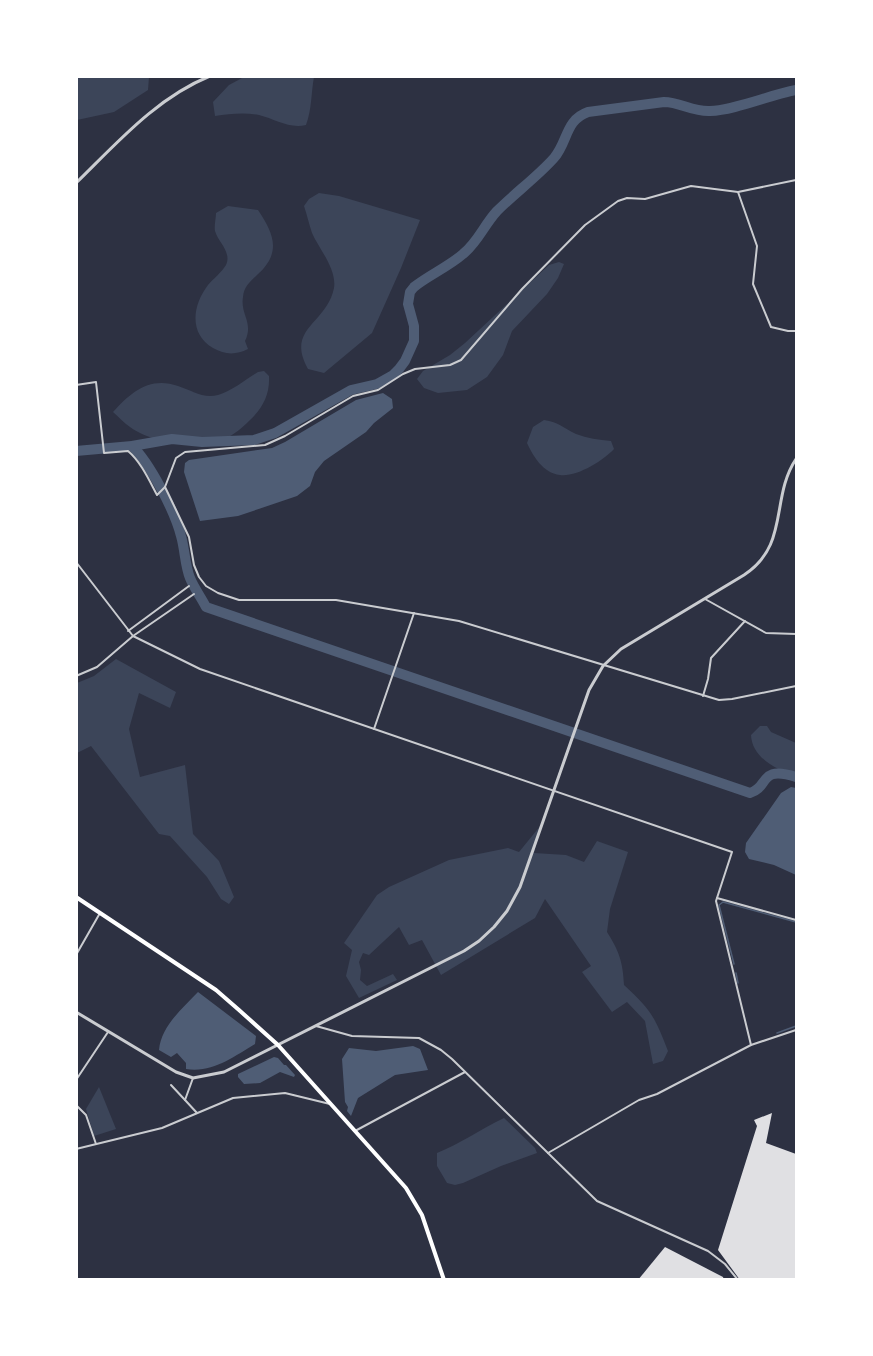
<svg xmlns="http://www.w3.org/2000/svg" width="873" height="1356" viewBox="0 0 873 1356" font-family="'DM Sans',sans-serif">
	<rect width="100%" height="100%" fill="#2d3142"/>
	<!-- green -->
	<g fill="#3c4559">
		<polygon points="77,76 149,77 148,90 114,112 77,120"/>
		<path d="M244 77H314C311 93 312 109 306 125 289 129 275 119 259 115 244 112 229 114 215 116L213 102 229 85Z"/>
		<path d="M319 193 339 196 420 220 401 268 372 333 324 373 308 369C285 328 327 324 334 288 337 269 319 249 312 233 309 224 307 215 304 206L309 199Z"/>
		<path d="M228 206 258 210C274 234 282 253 257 275 250 282 244 286 243 297 240 315 254 322 245 341L248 349C236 355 225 355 213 348 189 334 192 306 208 285 213 279 222 272 226 265 232 252 218 242 215 231 214 226 216 218 216 213Z"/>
		<polygon points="559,262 564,264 558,278 547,294 512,331 503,355 487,377 467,390 438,393 424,388 417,379 423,371 450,355 465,343 549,265"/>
		<path d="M264 371 269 376C270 394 263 408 250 420 242 428 234 435 224 439 200 450 151 443 130 427 124 423 119 417 113 412 131 392 150 376 178 386 191 390 203 399 218 395 232 391 246 379 258 372Z"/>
		<path d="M544 420C559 422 563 428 576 434 587 438 599 440 611 441L614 449C603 461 577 477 560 475 543 473 533 456 527 443L533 427Z"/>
		<polygon points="116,659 176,692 170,708 139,693 129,729 140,777 185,765 193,834 219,861 234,897 229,904 221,899 207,877 170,836 159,834 91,746 77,753 77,683 94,676"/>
		<path d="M760 726H767L771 732 796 743V776C777 770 752 758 751 735Z"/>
		<path d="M541 825 534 853 566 855 584 862 597 841 628 852 610 909 607 932C619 951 623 962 624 985 651 1010 655 1017 668 1051L663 1061 653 1064 645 1021 627 1002 612 1012 582 972 591 966 545 899 535 918 441 975 422 940 409 945 399 927 369 955 363 953 359 962 361 970 360 980 367 986 393 974 397 980 359 998 346 976 352 950 344 943 377 895 389 887 449 860 508 848 519 852Z"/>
		<polygon points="99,1087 116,1129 94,1136 86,1109"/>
		<path d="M504 1118 535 1148 537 1153 501 1166 463 1183 455 1185 447 1183 437 1166V1153C460 1144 481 1129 504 1118Z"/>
	</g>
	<!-- water -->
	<g fill="#4f5d75">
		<polygon points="383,393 392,399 393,408 374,423 366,432 324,461 315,472 310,486 297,496 238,516 200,521 184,472 185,463 189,460 272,448 285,442 356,400"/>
		<polygon points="791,787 796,788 796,875 774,865 749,859 745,852 746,843 781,793"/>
		<path d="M198 992 256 1036 255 1044C233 1057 213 1073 186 1069V1063L177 1053 171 1057 159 1050C161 1026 183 1008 198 992Z"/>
		<polygon points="413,1046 420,1049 428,1070 395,1075 358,1098 351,1116 347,1111 348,1107 345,1102 342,1059 349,1048 376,1051"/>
		<polygon points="274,1057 278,1058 284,1065 286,1065 295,1075 294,1077 280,1072 260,1083 244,1084 238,1077 238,1074"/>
	</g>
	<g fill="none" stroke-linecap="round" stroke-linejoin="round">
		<!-- stream -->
		<g stroke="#4f5d75" stroke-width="1.5">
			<polyline points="734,964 719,905 723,902 796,922"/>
			<polyline points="736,973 738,983"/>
			<polyline points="777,1033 796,1026"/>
		</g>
		<!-- river -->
		<g stroke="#4f5d75" stroke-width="10">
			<path d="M132 446C150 463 175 512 181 536 185 550 185 566 190 578 194 588 201 597 206 607L750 793C770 787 758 765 796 777"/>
			<path d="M76 451 132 446 172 439 202 442 254 440 275 433 351 390 377 384 393 375 399 369 405 361 414 341V326L408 304 410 292 414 287C429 275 448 267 463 254 478 242 484 225 497 211 515 193 537 177 554 158 568 142 565 120 588 112L664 102C680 102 693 112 710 111 736 110 769 95 796 90"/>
		</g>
	</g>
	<!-- building -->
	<g fill="#e0e0e3">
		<polygon points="772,1113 766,1143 796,1154 796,1280 740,1280 718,1250 757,1126 754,1120"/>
		<polygon points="665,1247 723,1277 724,1280 638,1280"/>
	</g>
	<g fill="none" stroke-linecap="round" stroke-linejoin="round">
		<!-- minor -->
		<g stroke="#caccd0" stroke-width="2">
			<polyline points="738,192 757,246 753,284 771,327 788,331 796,331"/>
			<path d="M76 385 96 382 104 453 128 451C141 462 149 480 157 495L165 487 176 458 185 452 265 445 285 436 353 396 378 390 403 374 415 369 450 365 461 360 522 289 585 225 618 201 627 198 645 199 691 186 738 192 796 180"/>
			<polyline points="165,487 189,537 194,565 199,577 206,586 218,593 239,600 336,600 459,621 719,700 732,699 796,686"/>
			<polyline points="76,562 133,636 200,669 732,852 716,901 751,1045"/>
			<polyline points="705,599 766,633 796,634"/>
			<polyline points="128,631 189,586"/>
			<polyline points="76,676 97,667 133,636 194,594"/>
			<polyline points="703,696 708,679 711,658 745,621"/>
			<polyline points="374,729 414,613"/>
			<polyline points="717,898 796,920"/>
			<polyline points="76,955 100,913"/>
			<polyline points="316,1026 352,1036 419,1038 441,1050 452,1059 597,1201 708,1251 725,1264 738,1280"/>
			<polyline points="193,1078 185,1100 197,1113"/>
			<polyline points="76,1080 108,1032"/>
			<polyline points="171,1085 185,1100"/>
			<polyline points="76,1105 86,1115 96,1144"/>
			<polyline points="355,1131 465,1072"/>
			<polyline points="76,1149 162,1128 233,1098 285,1093 330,1104"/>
			<polyline points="548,1153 639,1100 657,1094 751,1045 796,1030"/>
		</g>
		<!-- tertiary -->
		<g stroke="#caccd0" stroke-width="3">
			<path d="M76 183C117 143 156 98 210 76"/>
			<path d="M76 1012 176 1072 193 1078 224 1072 464 951 479 941 494 927 507 911 520 887 589 690 603 666 621 649 744 575C790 545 770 498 796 459"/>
		</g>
		<!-- primary -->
		<polyline stroke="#fff" stroke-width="4" points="76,897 216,990 239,1010 278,1045 406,1188 422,1215 444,1280"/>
	</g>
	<!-- border -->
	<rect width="873" height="1356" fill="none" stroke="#ffffff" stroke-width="156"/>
</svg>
